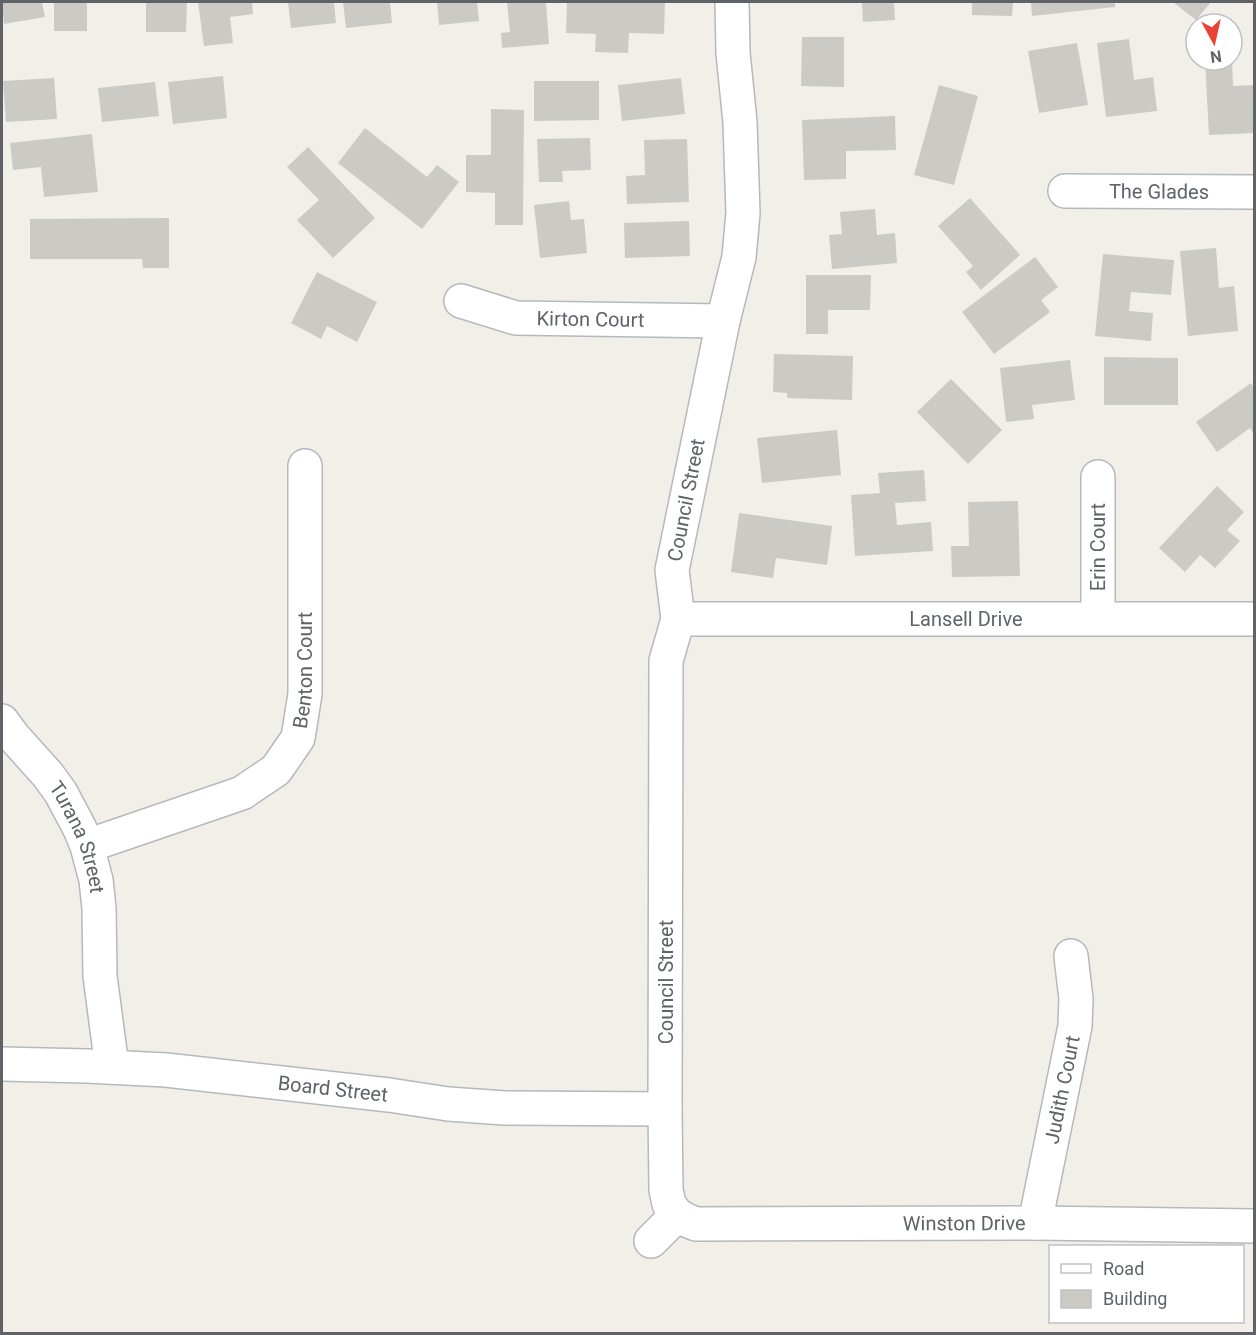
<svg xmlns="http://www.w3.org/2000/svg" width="1256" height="1335" viewBox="0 0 1256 1335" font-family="Roboto,sans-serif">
	<rect width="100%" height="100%" fill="#f1efe8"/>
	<!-- building -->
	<g fill="#cccac5">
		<polygon points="2,2 42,2 45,17 4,24"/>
		<rect x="54" y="2" width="33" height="29"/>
		<polygon points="146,2 187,2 186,32 146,32"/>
		<polygon points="198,2 252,2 253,14 230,17 233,43 204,46"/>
		<polygon points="288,2 334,2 336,23 291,28"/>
		<polygon points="343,2 390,2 392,23 346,28"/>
		<polygon points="437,2 477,2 479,21 439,25"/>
		<polygon points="507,2 546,2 549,44 502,48 501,33 510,32"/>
		<polygon points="567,2 665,2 664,34 629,33 628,53 595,52 596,34 566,33"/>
		<polygon points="862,2 894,2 895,20 863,22"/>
		<polygon points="972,2 1013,2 1012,16 972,15"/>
		<polygon points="1031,2 1115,2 1115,7 1032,16"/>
		<polygon points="1173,2 1211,2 1196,20"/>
		<polygon points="802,37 844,37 844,87 801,86"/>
		<polygon points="1129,39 1134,80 1153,77 1157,111 1106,117 1097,43"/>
		<polygon points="1077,43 1088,105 1039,113 1028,51"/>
		<polygon points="1205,60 1232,60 1233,86 1254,85 1254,133 1209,135"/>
		<polygon points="223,76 227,118 173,124 168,82"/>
		<polygon points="54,78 57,119 6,122 3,81"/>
		<polygon points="681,78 685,114 622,121 618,85"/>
		<polygon points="534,81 599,81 599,120 534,121"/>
		<polygon points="155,82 159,116 102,122 98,88"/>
		<polygon points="939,85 978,96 954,185 914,175"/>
		<polygon points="491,109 524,110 523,225 495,225 495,193 466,192 466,155 491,155"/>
		<polygon points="895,116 896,150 846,151 846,179 804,180 802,120"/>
		<polygon points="365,128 427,177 437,165 459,182 422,229 338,163"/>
		<polygon points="92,134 98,192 44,197 41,167 13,170 10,143"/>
		<polygon points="590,138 591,170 562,171 563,182 539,182 537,139"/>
		<polygon points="687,139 689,202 627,204 626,176 645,175 644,140"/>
		<polygon points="308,147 375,218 333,258 297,220 319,200 287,167"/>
		<polygon points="970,198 1020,255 981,290 966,272 973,266 938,226"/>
		<polygon points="569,201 571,220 584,219 587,253 540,258 534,205"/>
		<polygon points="875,209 877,235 895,233 897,263 832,269 829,235 842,234 840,212"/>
		<polygon points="169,218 169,268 143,268 142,259 30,259 30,219"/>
		<polygon points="689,221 690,256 625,258 624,223"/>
		<polygon points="1216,248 1219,288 1234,286 1238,331 1188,336 1180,251"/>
		<polygon points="1103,254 1174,260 1171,295 1131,292 1129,311 1153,313 1151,341 1095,336"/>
		<polygon points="1035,257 1058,287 1041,300 1050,312 994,354 962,312"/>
		<polygon points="317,272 377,302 357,342 327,326 321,339 291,323"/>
		<polygon points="806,275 871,275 870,310 828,310 828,334 806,334"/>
		<polygon points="774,354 853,356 852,400 787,398 787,393 773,392"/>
		<polygon points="1104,357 1178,358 1178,405 1104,405"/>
		<polygon points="1070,360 1075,400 1032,405 1034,419 1006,422 1000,368"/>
		<polygon points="951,379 1002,430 968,464 917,412"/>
		<polygon points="1251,383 1254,388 1254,435 1250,428 1217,452 1196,422"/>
		<polygon points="837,430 841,475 762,483 757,438"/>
		<polygon points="924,470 926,501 895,503 897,525 931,522 933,551 855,556 851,495 880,493 878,473"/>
		<polygon points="1217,486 1244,512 1227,530 1240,541 1215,568 1200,555 1185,572 1159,548"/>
		<polygon points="1018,501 1020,576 952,577 951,546 969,546 968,502"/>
		<polygon points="739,513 832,526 827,565 776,558 773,578 731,572"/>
	</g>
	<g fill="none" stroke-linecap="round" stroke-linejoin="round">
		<!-- minor casing -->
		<g stroke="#b5b8bc" stroke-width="36">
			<g id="minor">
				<path id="s1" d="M732 2 733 53 740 122 743 213 739 257 723 321 672 570 678 619 666 661 665 1109 666 1190 669 1204 677 1215 686 1220 696 1224 1035 1223 1254 1226"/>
				<path id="s2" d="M1065 191 1254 192"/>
				<path id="s3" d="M461 301 516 318 723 321"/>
				<polyline points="1098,618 1098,477"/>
				<path id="s4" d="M678 619H1254"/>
				<path id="s5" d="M2 721 13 736 48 775 61 793 80 829 87 846 96 880 99 908 100 976 112 1067"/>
				<path id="s6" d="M87 846 242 793 276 770 298 738 305 694V466"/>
				<path id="s7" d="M2 1064 87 1066 166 1070 389 1095 448 1104 505 1108 665 1109"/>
				<path id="s8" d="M1035 1223 1075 1026 1076 999 1071 956"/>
				<polyline points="651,1241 677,1215"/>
			</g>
		</g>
		<!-- minor -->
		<use href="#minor" stroke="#fff" stroke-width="33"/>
	</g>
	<g text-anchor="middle" stroke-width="4.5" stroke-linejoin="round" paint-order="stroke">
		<!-- street labels -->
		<g font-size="20" fill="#5f6368" stroke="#fff">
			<text dy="7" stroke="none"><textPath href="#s2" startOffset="94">The Glades</textPath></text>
			<text dy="7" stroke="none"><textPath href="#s3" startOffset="132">Kirton Court</textPath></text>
			<text transform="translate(686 500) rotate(-79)" y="7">Council Street</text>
			<text transform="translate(1098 547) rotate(-90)" y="7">Erin Court</text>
			<text dy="7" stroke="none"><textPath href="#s4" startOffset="288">Lansell Drive</textPath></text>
			<text dy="7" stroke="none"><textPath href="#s6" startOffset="312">Benton Court</textPath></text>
			<text dy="7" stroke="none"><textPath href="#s5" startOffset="141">Turana Street</textPath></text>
			<text transform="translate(666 982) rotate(-90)" y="7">Council Street</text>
			<text dy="7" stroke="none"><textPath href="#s7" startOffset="332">Board Street</textPath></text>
			<text dy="7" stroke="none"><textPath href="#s8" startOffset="136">Judith Court</textPath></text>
			<text dy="7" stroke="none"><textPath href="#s1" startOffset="1515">Winston Drive</textPath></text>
		</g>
	</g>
	<!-- border -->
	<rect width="1256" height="1335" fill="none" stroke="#5f6368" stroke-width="6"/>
	<!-- legend -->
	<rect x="1049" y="1245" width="195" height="78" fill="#ffffff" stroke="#bfc1c3" stroke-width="1.5"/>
	<rect x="1061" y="1264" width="30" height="9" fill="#ffffff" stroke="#bfc1c3" stroke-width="1.5"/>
	<text x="1103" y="1275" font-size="18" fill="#5f6368">Road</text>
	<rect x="1061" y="1290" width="30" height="18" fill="#cccac5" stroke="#bfc1c3" stroke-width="1.5"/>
	<text x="1103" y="1305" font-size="18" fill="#5f6368">Building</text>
	<!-- north arrow -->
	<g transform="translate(1214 42) rotate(172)"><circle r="28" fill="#ffffff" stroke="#bfc1c3" stroke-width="1.5"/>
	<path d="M0-4.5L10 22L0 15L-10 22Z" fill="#ea4335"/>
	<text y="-9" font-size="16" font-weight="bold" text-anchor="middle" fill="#5f6368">N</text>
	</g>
</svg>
